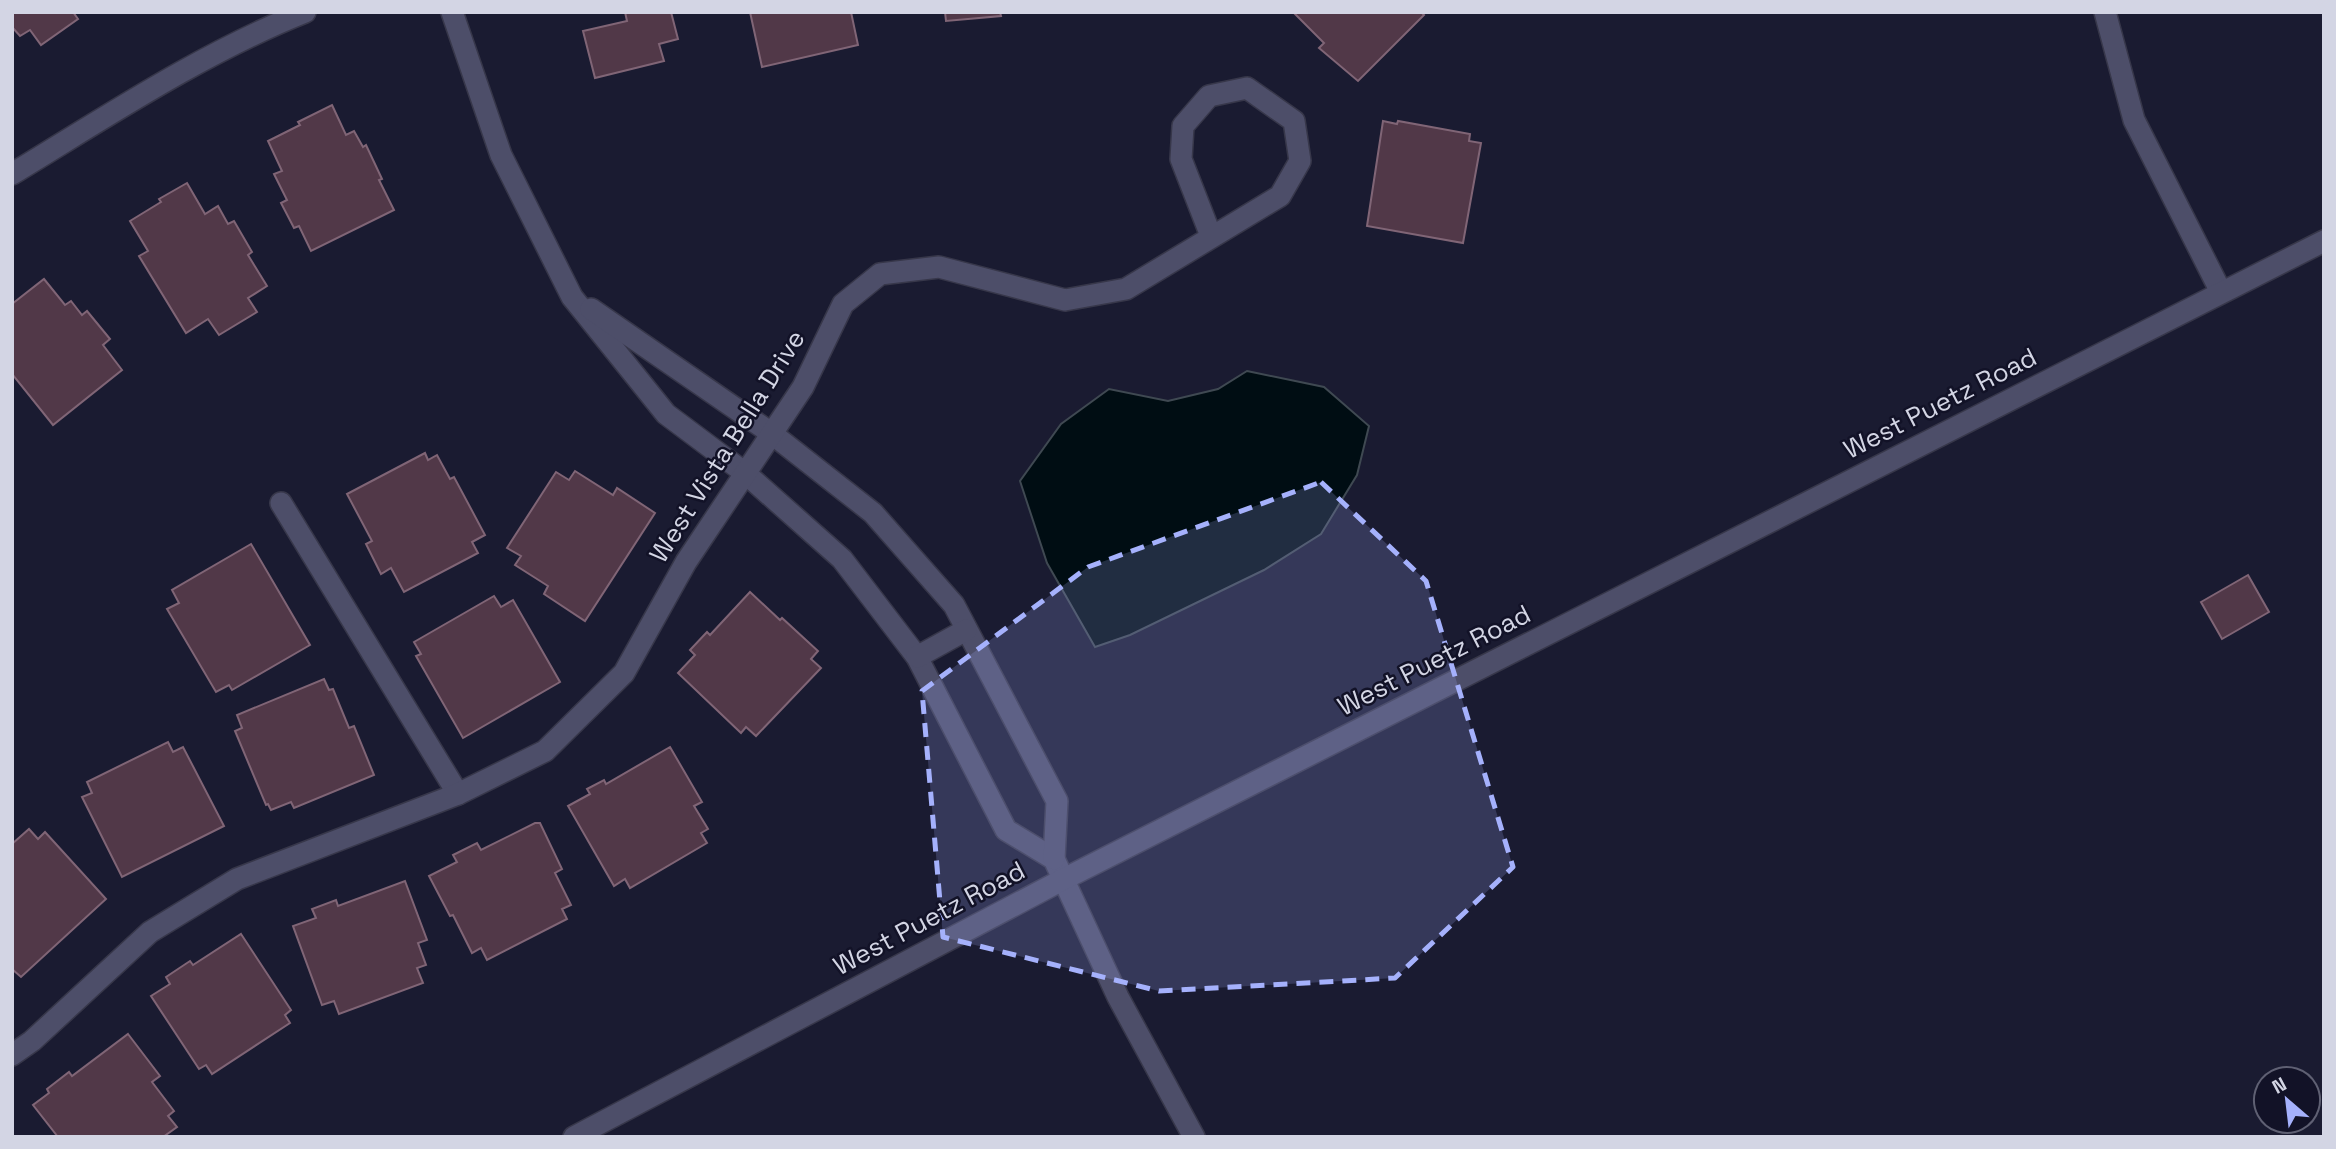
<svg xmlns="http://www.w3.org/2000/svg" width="2336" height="1149" viewBox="0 0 2336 1149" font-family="'Space Grotesk',sans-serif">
	<rect width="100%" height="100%" fill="#1a1b31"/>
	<!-- water -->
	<polygon fill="#000d13" stroke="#3f4952" stroke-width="2" points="1247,371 1324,387 1369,426 1357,475 1321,534 1264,570 1130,635 1095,647 1047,563 1020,481 1061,424 1109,389 1168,401 1218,389"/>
	<!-- building -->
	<g fill="#513848" stroke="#806576" stroke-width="2">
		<polygon points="12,12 73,12 78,19 41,45 30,30 20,36 12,27"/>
		<polygon points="625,12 671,12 678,39 659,44 664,61 595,78 583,31 627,21"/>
		<polygon points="750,12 851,12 858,45 762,67"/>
		<polygon points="945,12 1000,12 1001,16 946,21"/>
		<polygon points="1293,12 1421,12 1424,15 1358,81 1319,48 1324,43"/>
		<polygon points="332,105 346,135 354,131 363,147 366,145 382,179 379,180 394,210 311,251 299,226 294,228 281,203 287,200 274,174 282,171 268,141 300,125 298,122"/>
		<polygon points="1383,121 1397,124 1398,121 1470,134 1469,141 1481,143 1463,243 1367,226"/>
		<polygon points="187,183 205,214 218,206 228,224 234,221 252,252 248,255 267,286 248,298 257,312 219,335 208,319 186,333 139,256 148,251 130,221 161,202 159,199"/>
		<polygon points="44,279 65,305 71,301 82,315 87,311 110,339 103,345 122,370 53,425 12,374 12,304"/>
		<polygon points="425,453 428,460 437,455 450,479 454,477 485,535 472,542 478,553 404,592 391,568 381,574 366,544 372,541 347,494"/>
		<polygon points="575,471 613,495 617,488 655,513 585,621 544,594 548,586 515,565 521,556 507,548 556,472 569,480"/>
		<polygon points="251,544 310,645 232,690 229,685 216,692 167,609 179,603 172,590"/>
		<polygon points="2248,575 2269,612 2222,639 2201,602"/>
		<polygon points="750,592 780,620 782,618 818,651 811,659 821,668 756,736 746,727 741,733 678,673 695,655 690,650 707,632 710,635"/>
		<polygon points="494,596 501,607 513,600 560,682 463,738 416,656 421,654 414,642"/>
		<polygon points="324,679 329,690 333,689 349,728 354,726 374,775 294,808 291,802 271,810 268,804 266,805 235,731 242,728 237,715"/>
		<polygon points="168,742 173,752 183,747 224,826 122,877 82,797 92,793 87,782"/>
		<polygon points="670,747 702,802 694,806 708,829 701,833 707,843 630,888 625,879 614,886 568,806 590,794 587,789 604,780 606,784"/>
		<polygon points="535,823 540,823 562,869 555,873 571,905 562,909 567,919 487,960 481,948 472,953 453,915 450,916 429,876 457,862 453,855 477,843 481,850"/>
		<polygon points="29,829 38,839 45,832 106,899 21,977 12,969 12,844"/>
		<polygon points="405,881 427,940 418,943 426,965 417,968 423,983 339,1014 334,1001 322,1005 293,926 316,918 312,909 336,900 338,906"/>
		<polygon points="241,934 291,1010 285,1015 290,1023 212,1074 206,1065 199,1069 151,996 170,984 166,977 190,961 193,965"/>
		<polygon points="128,1034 160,1076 152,1082 174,1111 168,1116 177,1127 163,1137 58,1137 33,1105 49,1093 47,1089 69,1072 72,1076"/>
	</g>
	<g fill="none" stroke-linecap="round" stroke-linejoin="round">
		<!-- minor casing -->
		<g stroke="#37374a" stroke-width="24">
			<g id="minor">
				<polyline points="452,12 501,155 572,297 666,414 745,473 842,559 917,657 1006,830 1054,859 1118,997 1194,1137"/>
				<polyline points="2105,12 2134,120 2221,292"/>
				<path d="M12 174C106 117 202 53 305 12"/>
				<polyline points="591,309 771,433 873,513 954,605 1057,801 1054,859"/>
				<polyline points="281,503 458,794"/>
				<polyline points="917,657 966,630"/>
				<polyline points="12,1055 32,1041 150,932 237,879 458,794 545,751 624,673 686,562 803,387 843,304 880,274 939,267 1065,300 1126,289 1280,196 1300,161 1294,121 1247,88 1209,96 1183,126 1181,159 1211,236"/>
			</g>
		</g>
		<!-- tertiary casing -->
		<g stroke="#37374a" stroke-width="24">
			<polyline id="tertiary" points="574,1137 1064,879 2324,241"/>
		</g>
		<!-- minor -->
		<use href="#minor" stroke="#4d4e69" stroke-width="21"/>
		<!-- tertiary -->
		<use href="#tertiary" stroke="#4d4e69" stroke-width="21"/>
	</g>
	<!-- marked area -->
	<path fill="#a5b1fc" fill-opacity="0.2" stroke="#a5b1fc" stroke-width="5" stroke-dasharray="14 9" stroke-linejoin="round" d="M1321 482 1426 581 1513 867 1395 978 1159 991 943 937 922 691 1088 567Z"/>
	<g text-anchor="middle" stroke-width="5" stroke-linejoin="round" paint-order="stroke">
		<!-- street labels -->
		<g font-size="26" fill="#d3d5e4" stroke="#121227">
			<text transform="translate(1940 403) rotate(-27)" y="9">West Puetz Road</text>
			<text transform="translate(727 446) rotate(-58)" y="9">West Vista Bella Drive</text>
			<text transform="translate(1434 660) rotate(-27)" y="9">West Puetz Road</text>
			<text transform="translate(929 918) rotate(-28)" y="9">West Puetz Road</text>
		</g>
	</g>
	<!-- border -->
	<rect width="2336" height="1149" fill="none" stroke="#d3d5e4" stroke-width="28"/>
	<!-- north arrow -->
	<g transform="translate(2287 1100) rotate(332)"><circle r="33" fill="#121227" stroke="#5f6073" stroke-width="2"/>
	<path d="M0-5L12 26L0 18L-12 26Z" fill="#a5b1fc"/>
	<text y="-10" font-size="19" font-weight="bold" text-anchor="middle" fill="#d3d5e4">N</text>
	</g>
</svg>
